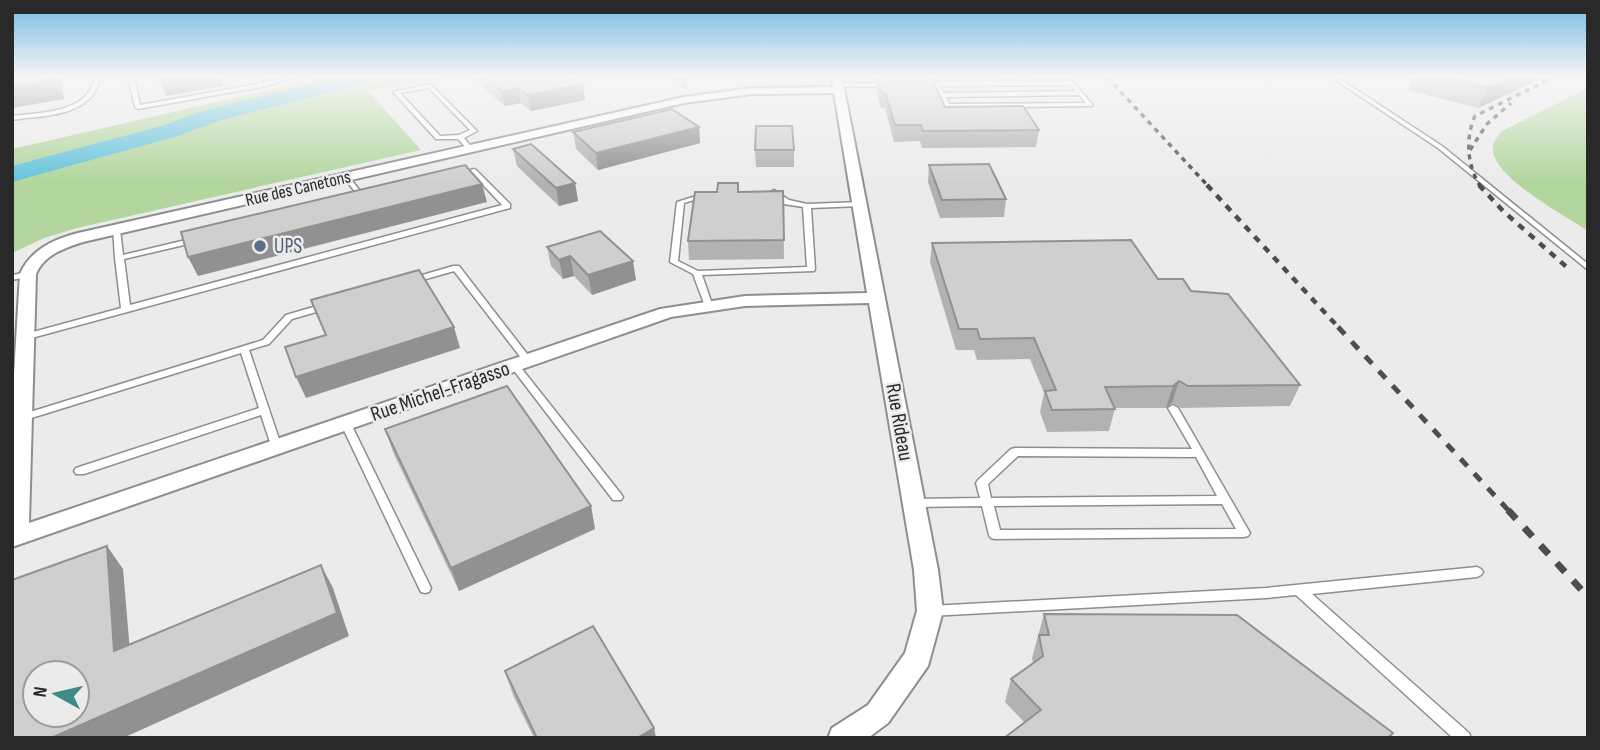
<svg xmlns="http://www.w3.org/2000/svg" width="1600" height="750" viewBox="0 0 1600 750" font-family="'Sofia Sans Condensed',sans-serif">
	<rect width="100%" height="100%" fill="#ebebec"/>
	<!-- green -->
	<g fill="#b2d69e">
		<polygon points="326,77 454,77 368,91 421,150 77,228 44,238 12,253 12,149"/>
		<path d="M1588 88V231C1566 216 1487 175 1493 145 1494 141 1499 135 1502 131Z"/>
	</g>
	<g fill="none" stroke-linecap="round" stroke-linejoin="round">
		<!-- river -->
		<polygon fill="#64c3da" fill-rule="evenodd" points="341,77 377,77 374,81 218,121 181,135 12,182 12,166 165,125 202,111"/>
		<!-- service casing -->
		<g stroke="#8d8e8f" stroke-width="3">
			<g id="service">
				<path d="M95 77H101C98 84 96 92 91 97 73 117 37 116 12 120V116C34 113 74 113 88 93 92 89 93 82 95 77Z"/>
				<polygon points="128,77 134,77 140,105 258,84 254,77 259,77 262,83 287,77 297,77 261,87 138,109 135,107"/>
				<polygon points="1331,77 1337,77 1442,146 1588,264 1588,270 1438,148"/>
				<path d="M1072 81 1092 104V106L947 108 944 106 935 86H923L920 84 923 82ZM1070 85 1076 91 944 93 940 86ZM1079 95 1086 103 949 104 946 97Z"/>
				<polygon points="839,83 887,83 890,85 887,87 837,86 837,84"/>
				<path d="M430 84 477 131 464 138 473 149 472 150H468L458 139H436L393 92ZM429 88 470 130 459 135 440 136 400 93Z"/>
				<polygon points="474,169 476,170 510,204 510,208 28,339 25,340 20,337 22,335 121,308 115,258 113,228 116,228 120,230 123,255 194,238 198,240 197,242 124,259 130,305 502,205 472,173 460,176 457,174"/>
				<polygon points="344,176 348,176 365,197 365,199 361,199 344,178"/>
				<polygon points="774,190 789,200 807,204 861,202 865,204 861,206 811,208 815,269 814,271 702,275 712,304 711,306 705,306 693,274 670,262 677,202 706,193 710,195 684,203 678,261 698,271 807,267 803,207 784,204 772,193 772,191"/>
				<polygon points="453,266 459,266 531,359 533,361 531,363 525,363 454,271 412,283 408,281 409,279"/>
				<polygon points="28,272 31,272 31,276 12,280 12,275"/>
				<polygon points="327,303 331,306 330,308 292,319 269,344 249,350 282,448 281,451 273,451 261,415 84,474 76,474 74,471 76,468 259,408 241,353 25,420 17,420 16,418 17,416 263,340 286,315"/>
				<polygon points="515,363 518,364 621,494 623,497 621,500 613,500 512,368 510,366 512,364"/>
				<path d="M1173 405 1178 408 1250 533 1248 536 1244 537 995 539 991 538 989 535 982 506 915 507 911 506 909 503 911 500 915 499 980 498 976 483 978 480 1011 449 1015 448 1192 449 1168 408ZM1018 456 1196 457 1217 496 991 498 988 484ZM1222 504 1236 529 1000 530 994 506Z"/>
				<polygon points="346,421 351,424 431,588 429,592 425,593 421,592 419,588 341,424"/>
				<polygon points="1477,567 1481,569 1483,572 1481,575 1477,577 1312,594 1469,733 1471,738 1453,738 1296,595 1266,598 930,616 925,615 923,611 925,607 930,606 1266,588"/>
			</g>
		</g>
		<!-- minor casing -->
		<g stroke="#8d8e8f" stroke-width="4">
			<path id="minor" d="M832 77 842 78 938 570 943 611 928 666 888 723 868 738H828L832 728 868 705 905 653 917 611 914 570 869 303 745 306 671 317 12 547V408L20 274C30 250 54 239 78 233L684 97 752 88 833 87ZM834 93 867 293 745 296 660 309 29 523 36 274C44 255 64 248 83 242L684 103 752 94Z"/>
		</g>
		<!-- service -->
		<use href="#service" fill="#fff" fill-rule="evenodd"/>
		<!-- minor -->
		<use href="#minor" fill="#fff" fill-rule="evenodd"/>
		<!-- rail-far3 -->
		<g stroke="#4d4d4e" stroke-width="3.5" stroke-dasharray="5 5" stroke-linecap="butt">
			<polyline points="1107,77 1209,187"/>
			<polyline points="1470,150 1487,124 1511,103"/>
			<path d="M1481 187C1467 167 1465 138 1475 116L1554 77"/>
		</g>
		<!-- rail-far2 -->
		<g stroke="#4d4d4e" stroke-width="4.5" stroke-dasharray="7 7" stroke-linecap="butt">
			<polyline points="1207,185 1340,329"/>
			<polyline points="1479,185 1503,211 1569,269"/>
		</g>
		<!-- rail-far1 -->
		<polyline stroke="#4d4d4e" stroke-width="5" stroke-dasharray="10 10" stroke-linecap="butt" points="1338,327 1510,512"/>
		<!-- rail -->
		<polyline stroke="#4d4d4e" stroke-width="7" stroke-dasharray="12 12" stroke-linecap="butt" points="1508,510 1588,597"/>
	</g>
	<!-- wall -->
	<g fill="#b2b2b3">
		<polygon points="471,77 576,77 573,78 583,84 585,100 531,111 521,103 505,106"/>
		<polygon points="667,77 688,77 687,90"/>
		<polygon points="872,77 931,77 945,107 1039,130 1036,147 922,148 920,141 894,142 885,108 881,108 876,89 876,80 873,80"/>
		<polygon points="1413,77 1545,77 1478,108 1408,90"/>
		<polygon points="699,127 700,143 598,170 576,149 573,132"/>
		<polygon points="513,149 575,183 578,201 559,206 517,166"/>
		<polygon points="755,150 794,150 794,167 756,167"/>
		<polygon points="929,165 1006,199 1004,217 940,218 928,182"/>
		<polygon points="738,183 739,192 783,191 784,259 689,260 688,241 717,192"/>
		<polygon points="932,243 1158,279 1191,291 1300,385 1290,406 1181,408 1172,403 1166,408 1115,408 1109,431 1047,432 1040,412 1044,393 1030,359 977,360 974,350 956,350 930,262"/>
		<polygon points="547,247 636,280 592,295 574,276 563,279 551,266"/>
		<polygon points="385,429 591,506 595,529 459,591 393,452"/>
		<polygon points="1044,614 1393,733 1390,738 1004,738 1024,722 1005,702 1011,679 1033,663 1032,658"/>
		<polygon points="505,671 654,728 656,738 534,738 513,695"/>
	</g>
	<!-- shaded-wall -->
	<g fill="#919192">
		<polygon points="54,77 61,77 64,99 12,108 12,86"/>
		<polygon points="158,77 220,77 223,86 166,96"/>
		<polygon points="1512,77 1545,77 1478,108 1488,88"/>
		<polygon points="583,84 585,100 531,111 528,95"/>
		<polygon points="518,88 521,103 505,106 501,91"/>
		<polygon points="699,127 700,143 598,170 596,153"/>
		<polygon points="575,183 578,201 559,206 556,188"/>
		<polygon points="482,184 487,202 198,276 188,257"/>
		<polygon points="570,256 574,276 563,279 559,260"/>
		<polygon points="633,261 636,280 592,295 588,275"/>
		<polygon points="454,327 460,348 306,398 296,377"/>
		<polygon points="1179,381 1172,403 1166,408 1173,386"/>
		<polygon points="591,506 595,529 459,591 451,568"/>
		<polygon points="107,546 123,569 132,675 114,651"/>
		<polygon points="321,565 333,588 349,636 123,738 51,738"/>
		<polygon points="654,728 656,738 637,738"/>
	</g>
	<!-- building -->
	<g fill="#cfcfd0" stroke="#919192" stroke-width="2" fill-rule="evenodd">
		<polygon points="12,77 54,77 54,79 12,86"/>
		<polygon points="485,77 572,77 583,84 528,95 518,88 501,91"/>
		<polygon points="877,77 931,77 945,107 1023,106 1039,130 923,131 921,125 895,125 885,93 882,93"/>
		<polygon points="1444,77 1512,77 1488,88"/>
		<polygon points="672,109 699,127 596,153 573,132"/>
		<polygon points="756,126 792,126 794,150 755,150"/>
		<polygon points="531,144 575,183 556,188 513,149"/>
		<polygon points="989,164 1006,199 942,200 929,165"/>
		<polygon points="465,165 482,184 188,257 181,232"/>
		<polygon points="718,183 738,183 738,192 783,191 784,240 688,241 695,192 717,192"/>
		<polygon points="600,231 633,261 588,275 570,256 559,260 547,247"/>
		<polygon points="1131,240 1158,279 1183,279 1191,291 1228,294 1300,385 1188,386 1179,381 1173,386 1105,387 1115,409 1052,410 1045,391 1056,390 1034,338 980,339 977,329 959,329 932,243"/>
		<polygon points="419,270 454,327 296,377 285,347 326,335 311,300"/>
		<polygon points="507,386 591,506 451,568 385,429"/>
		<path d="M107 546 114 651 321 565 337 613 51 738H12V580ZM35 673H77V715H35Z"/>
		<polygon points="1044,614 1237,615 1393,733 1388,738 1004,738 1041,710 1011,679 1043,656 1039,635 1049,635"/>
		<polygon points="593,626 654,728 637,738 537,738 505,671"/>
	</g>
	<!-- sky -->
	<linearGradient id="sky" x2="0" y2="1"><stop stop-color="#73bae2"/><stop offset="0.42" stop-color="#f6f6f6"/><stop offset="1" stop-color="#f6f6f6" stop-opacity="0"/></linearGradient>
	<rect width="1600" height="182" fill="url(#sky)"/>
	<!-- markers -->
	<circle fill="#5c6f8a" stroke="#ebebec" stroke-width="2.5" cx="260" cy="246" r="7"/>
	<g text-anchor="middle" stroke-width="5" stroke-linejoin="round" paint-order="stroke">
		<!-- far-street labels -->
		<g font-size="18" fill="#29292a" stroke="#ebebec">
			<text transform="translate(298 188) rotate(-13)" y="6">Rue des Canetons</text>
		</g>
		<!-- service labels -->
		<g font-size="21" fill="#4e5e75" stroke="#ebebec" text-anchor="start">
			<text x="274" y="253">UPS</text>
		</g>
		<!-- street labels -->
		<g font-size="21" fill="#29292a" stroke="#ebebec">
			<text transform="translate(440 391) rotate(-19)" y="7">Rue Michel-Fragasso</text>
			<text transform="translate(900 422) rotate(80)" y="7">Rue Rideau</text>
		</g>
	</g>
	<!-- border -->
	<rect width="1600" height="750" fill="none" stroke="#29292a" stroke-width="28"/>
	<!-- north arrow -->
	<g transform="translate(56 694) rotate(278)"><circle r="33" fill="#ebebec" stroke="#9d9d9e" stroke-width="2"/>
	<path d="M0-5L12 26L0 18L-12 26Z" fill="#418987"/>
	<text y="-10" font-size="19" font-weight="bold" text-anchor="middle" fill="#29292a">N</text>
	</g>
</svg>
